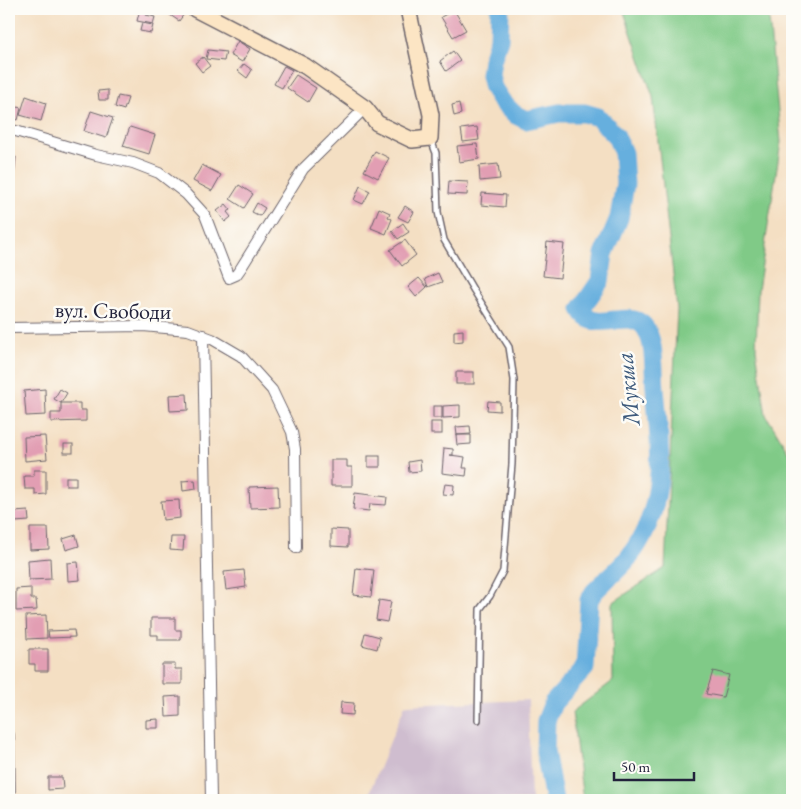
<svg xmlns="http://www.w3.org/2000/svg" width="801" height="809" viewBox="0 0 801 809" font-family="'EB Garamond',serif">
	<rect width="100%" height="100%" fill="#fdfcf7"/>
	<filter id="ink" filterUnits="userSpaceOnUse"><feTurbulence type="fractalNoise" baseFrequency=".02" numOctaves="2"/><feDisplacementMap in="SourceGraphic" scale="10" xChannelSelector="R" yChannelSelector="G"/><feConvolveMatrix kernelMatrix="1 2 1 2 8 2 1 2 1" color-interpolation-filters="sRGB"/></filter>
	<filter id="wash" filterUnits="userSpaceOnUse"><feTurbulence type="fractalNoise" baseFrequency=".0096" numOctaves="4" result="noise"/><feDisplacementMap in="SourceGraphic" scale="20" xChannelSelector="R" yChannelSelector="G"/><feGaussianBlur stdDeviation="1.12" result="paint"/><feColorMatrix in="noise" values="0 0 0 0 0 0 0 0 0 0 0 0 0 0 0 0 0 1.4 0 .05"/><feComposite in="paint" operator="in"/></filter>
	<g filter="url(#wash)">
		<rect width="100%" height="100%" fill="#f4dfc3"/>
		<!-- industrial -->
		<polygon fill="#cfbdcf" points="528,700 531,800 369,800 369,793 405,705"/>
		<!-- green -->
		<polygon fill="#80ca87" stroke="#517661" points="623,9 768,9 781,142 758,290 756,349 766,415 792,458 792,800 583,800 572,712 613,681 612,603 665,568 677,309 653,97"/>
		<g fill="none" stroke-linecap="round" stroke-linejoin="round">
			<!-- river -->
			<path stroke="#66afde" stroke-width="19" d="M500 9 499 39 492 60 490 75 493 88 502 102 514 114 526 120 559 113H584L598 117 616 136 623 153 625 184 619 218 604 254 600 281 581 309C593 336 626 308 643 325 656 339 653 370 655 388 660 449 669 505 629 557 619 570 605 580 594 592L589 600 585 668 553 703 546 721 545 751 554 800"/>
		</g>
		<g id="blocks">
			<!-- building -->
			<g fill="#e29eb3">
				<polygon points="140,9 147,10 146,15 155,17 153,24 137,21"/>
				<polygon points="170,9 177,9 184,14 179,21 167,13"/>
				<polygon points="454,10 466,30 453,37 441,17"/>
				<polygon points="142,23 153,25 151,33 140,31"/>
				<polygon points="238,41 250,49 242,62 230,55"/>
				<polygon points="208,50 226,52 224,61 206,59"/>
				<polygon points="453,51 460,61 446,71 440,61"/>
				<polygon points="203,57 210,66 202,72 195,63"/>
				<polygon points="244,64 252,70 247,78 238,71"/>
				<polygon points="284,66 292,70 282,88 274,84"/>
				<polygon points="296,75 316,88 308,102 287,88"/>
				<polygon points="108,90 108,100 99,100 98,91"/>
				<polygon points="26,96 46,103 41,121 20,115"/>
				<polygon points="118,96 128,98 124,110 115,107"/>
				<polygon points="459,103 461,114 454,116 452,105"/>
				<polygon points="10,105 21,108 18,120 9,117"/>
				<polygon points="91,111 113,118 106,138 84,131"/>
				<polygon points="130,127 155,135 149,154 123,146"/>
				<polygon points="477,127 479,140 463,142 461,129"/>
				<polygon points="477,144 479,159 459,162 457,146"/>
				<polygon points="375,151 389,158 378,178 364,171"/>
				<polygon points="9,156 16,157 14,178 9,177"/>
				<polygon points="498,164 500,179 480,181 479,166"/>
				<polygon points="202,165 221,175 212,191 193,181"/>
				<polygon points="449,181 468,182 467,195 448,194"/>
				<polygon points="239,185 253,194 244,208 230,199"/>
				<polygon points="360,186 370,191 363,204 354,200"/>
				<polygon points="482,193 506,195 505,207 481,205"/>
				<polygon points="257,203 265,208 260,216 252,212"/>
				<polygon points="226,204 231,210 227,212 231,217 225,222 217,211"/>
				<polygon points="405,206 414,212 408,222 398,217"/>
				<polygon points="379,208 390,213 388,217 392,219 386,234 371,228"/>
				<polygon points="403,223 409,232 398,239 392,231"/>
				<polygon points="405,240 416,255 402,266 390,250"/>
				<polygon points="547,242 564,244 560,278 543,276"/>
				<polygon points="438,273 442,282 428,287 425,279"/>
				<polygon points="419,278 427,287 416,297 408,287"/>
				<polygon points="463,330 463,341 454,342 454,331"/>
				<rect x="456" y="372" width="18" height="12"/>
				<polygon points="45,389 46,415 26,416 24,391"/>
				<polygon points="60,389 67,393 61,403 54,399"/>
				<polygon points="187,394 188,410 170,411 169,395"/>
				<polygon points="488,401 500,402 500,411 487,410"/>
				<polygon points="61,403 80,403 80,410 86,410 86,421 51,422 51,413 61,413"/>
				<polygon points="460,405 460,417 443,418 443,406"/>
				<rect x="433" y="406" width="9" height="12"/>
				<rect x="431" y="422" width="11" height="12"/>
				<polygon points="470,426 471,434 457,435 456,427"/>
				<polygon points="456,435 471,435 471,444 457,445"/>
				<polygon points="45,436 47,459 25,461 24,437"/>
				<rect x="64" y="444" width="9" height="9"/>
				<polygon points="444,448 453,449 453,455 450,455 465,457 463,468 467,468 466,476 442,473"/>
				<rect x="368" y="456" width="12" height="11"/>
				<polygon points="331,460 347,460 347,467 352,467 352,486 331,486"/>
				<polygon points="420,460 421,471 409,472 408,462"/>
				<polygon points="34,470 46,470 46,494 35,495 35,489 25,489 24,476 34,476"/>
				<rect x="66" y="477" width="10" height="9"/>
				<polygon points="195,480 196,489 183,491 182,481"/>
				<polygon points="445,484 454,485 453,495 443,494"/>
				<polygon points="278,486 279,507 250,508 249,487"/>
				<polygon points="355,493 387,497 386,505 370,504 369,511 353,509"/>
				<polygon points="179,500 180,518 163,520 161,501"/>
				<polygon points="28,511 29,521 15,522 14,512"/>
				<polygon points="30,528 48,528 49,549 30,550"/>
				<polygon points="331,529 348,530 348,547 331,546"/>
				<polygon points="76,535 79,546 66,550 63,539"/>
				<polygon points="171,537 184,537 183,551 170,550"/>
				<polygon points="50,558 51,579 29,580 28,560"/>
				<polygon points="78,562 80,580 68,581 67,563"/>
				<polygon points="356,568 374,570 371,597 353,595"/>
				<polygon points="244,570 246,587 226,590 224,572"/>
				<polygon points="31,588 31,599 36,599 37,610 16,611 16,589"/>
				<polygon points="379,600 391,602 387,622 376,620"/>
				<polygon points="46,615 47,638 27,639 26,616"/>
				<polygon points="151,618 175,618 175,630 181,630 181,640 158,640 158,635 151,635"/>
				<polygon points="74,630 75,637 49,638 48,631"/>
				<polygon points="365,633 380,637 377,649 362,645"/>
				<polygon points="29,649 48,649 48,671 35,671 35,664 29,664"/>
				<polygon points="162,664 175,664 175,669 182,669 182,684 162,684"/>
				<polygon points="713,671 729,675 723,697 706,694"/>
				<polygon points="180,696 180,716 166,717 165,697"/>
				<polygon points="341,702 354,703 353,715 340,714"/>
				<polygon points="158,719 158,728 146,728 146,720"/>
				<polygon points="48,777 62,777 63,789 48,790"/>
			</g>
		</g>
	</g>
	<g filter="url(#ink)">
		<use href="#blocks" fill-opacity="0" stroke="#6c646b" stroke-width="1"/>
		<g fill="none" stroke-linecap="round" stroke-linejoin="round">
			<!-- lane casing -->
			<g stroke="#6c646b" stroke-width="8">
				<polyline id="lane" points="431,140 436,153 438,212 444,240 474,291 509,347 514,380 512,464 503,571 490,596 480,609 478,720"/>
			</g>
			<!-- street casing -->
			<g stroke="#6c646b" stroke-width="12">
				<g id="street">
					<polyline points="9,129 96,155 133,163 159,173 186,194 205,215 229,278 236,275 241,268 303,169 365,108"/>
					<polyline points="9,328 143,326 188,330 212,339 241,356 272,390 292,432 295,449 296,548"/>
					<polyline points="203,335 211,800"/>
					<polyline points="9,735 10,800"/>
				</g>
			</g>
			<!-- secondary casing -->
			<g stroke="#6c646b" stroke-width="18">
				<polyline id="secondary" points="195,9 305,66 365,108 377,123 412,140 430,138 431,115 408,9"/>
			</g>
			<!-- lane -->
			<use href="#lane" stroke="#fff" stroke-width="5"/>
			<!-- street -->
			<use href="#street" stroke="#fff" stroke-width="10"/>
			<!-- secondary -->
			<use href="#secondary" stroke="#fce5c4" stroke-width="15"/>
		</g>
	</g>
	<g text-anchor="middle" stroke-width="5" stroke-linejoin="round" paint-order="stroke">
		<!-- street labels -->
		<g font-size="22" fill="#22223b" stroke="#fdfcf7">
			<text transform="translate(113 310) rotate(1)" y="8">вул. Свободи</text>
		</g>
		<!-- water labels -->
		<g font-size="24" font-style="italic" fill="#3d5a7c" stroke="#fdfcf7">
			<text transform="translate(628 389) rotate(-96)" y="8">Мукша</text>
		</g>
	</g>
	<!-- margin -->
	<rect width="801" height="809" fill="none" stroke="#fdfcf7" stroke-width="30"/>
	<!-- scale -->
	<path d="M614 772v8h80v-8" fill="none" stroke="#22223b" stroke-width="2.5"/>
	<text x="621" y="772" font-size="15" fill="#22223b" stroke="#fdfcf7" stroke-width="4" paint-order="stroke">50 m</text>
</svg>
